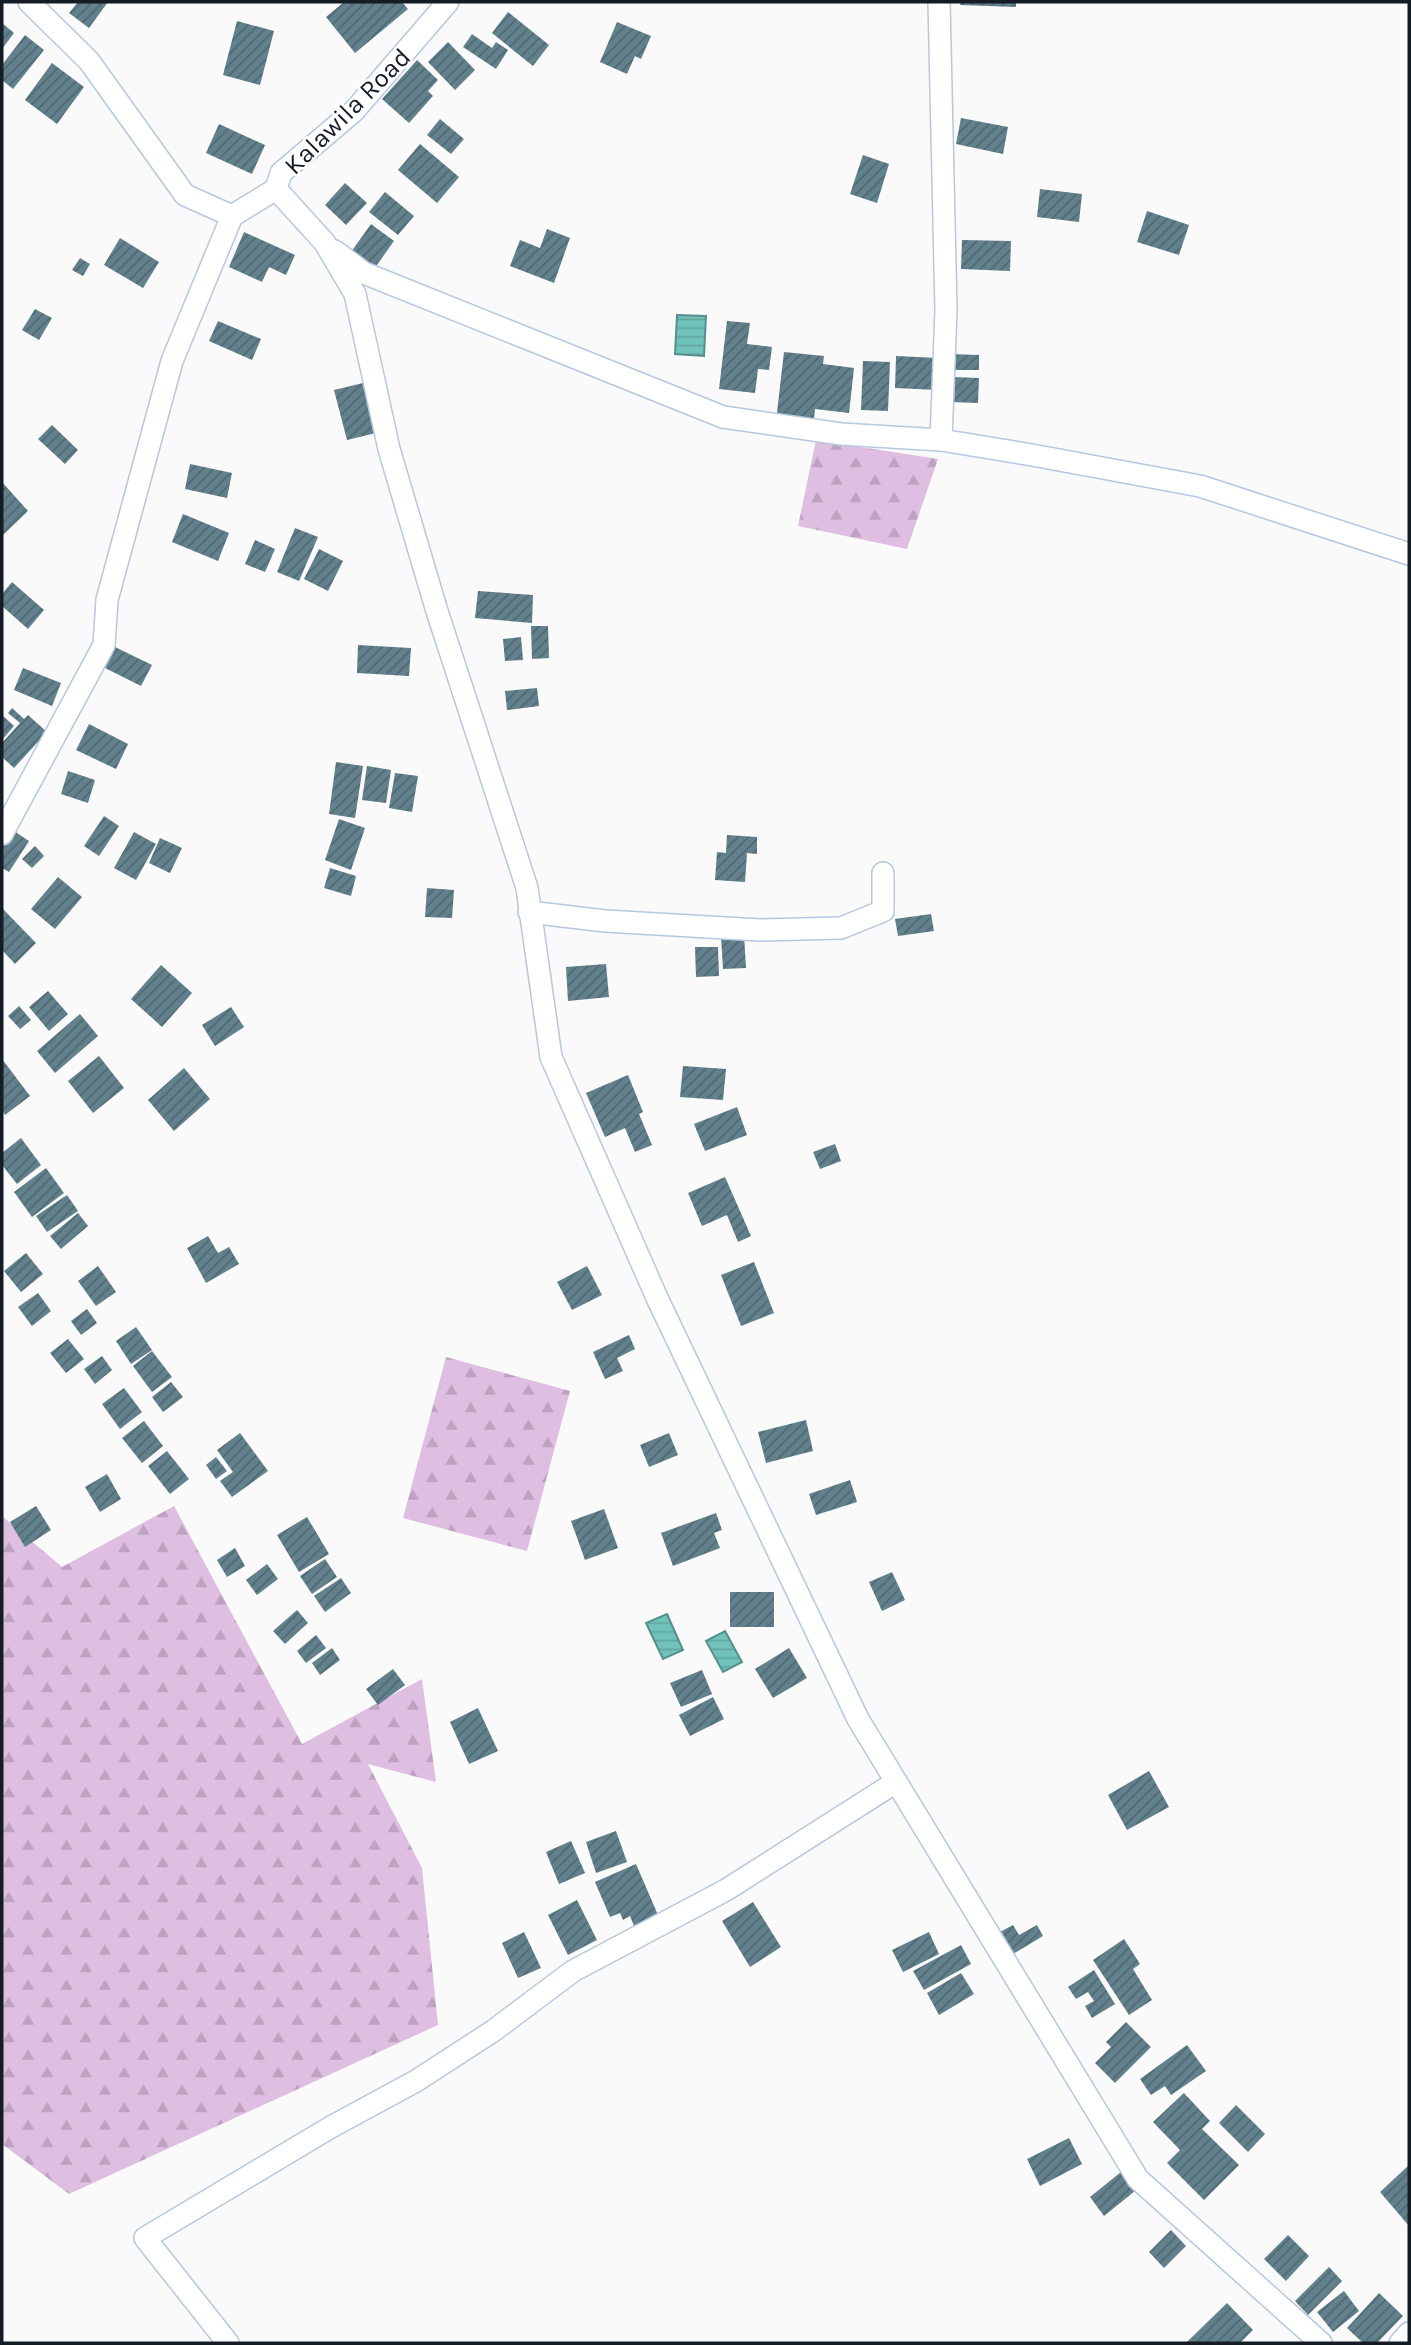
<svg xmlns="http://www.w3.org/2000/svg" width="1411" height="2345" viewBox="0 0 1411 2345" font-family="Karla,sans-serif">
	<defs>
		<pattern id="forest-firs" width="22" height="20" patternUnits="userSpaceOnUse" patternTransform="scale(1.75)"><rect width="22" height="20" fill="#debee1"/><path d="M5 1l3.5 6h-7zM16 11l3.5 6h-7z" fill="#bea3c1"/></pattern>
		<pattern id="water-rules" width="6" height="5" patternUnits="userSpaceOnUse" patternTransform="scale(1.75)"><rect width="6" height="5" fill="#71c2bb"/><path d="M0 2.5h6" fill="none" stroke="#61a6a1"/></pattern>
		<pattern id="building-hatch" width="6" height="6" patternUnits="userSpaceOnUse" patternTransform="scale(1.75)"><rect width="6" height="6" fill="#62818c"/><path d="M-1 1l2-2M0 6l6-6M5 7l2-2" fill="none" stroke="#506972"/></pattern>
	</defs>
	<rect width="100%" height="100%" fill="#fafafa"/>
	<!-- forest -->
	<g fill="url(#forest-firs)">
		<polygon points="816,440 938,459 907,549 798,526"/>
		<polygon points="446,1357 570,1391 527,1551 403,1518"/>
		<polygon points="174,1506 302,1744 422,1679 436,1782 368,1764 422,1868 438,2025 69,2194 2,2144 2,1516 62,1567"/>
	</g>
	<!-- water -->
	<g fill="url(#water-rules)" stroke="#56908e" stroke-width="2">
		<polygon points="677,315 706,316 704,356 675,354"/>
		<polygon points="667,1614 683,1650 663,1659 646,1623"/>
		<polygon points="725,1631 742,1662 723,1672 706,1641"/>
	</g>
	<!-- building -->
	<g fill="url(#building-hatch)">
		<polygon points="78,2 108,2 89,28 69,13"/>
		<polygon points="344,2 402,2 408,9 355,53 326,17"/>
		<polygon points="961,2 1016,2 1016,7 960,5"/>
		<polygon points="508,12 549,45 533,66 492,33"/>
		<polygon points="237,21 274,31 260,85 223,75"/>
		<polygon points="617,22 651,36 641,59 635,56 627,74 600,62"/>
		<polygon points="2,23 14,33 2,49"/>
		<polygon points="472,34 492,48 496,42 508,50 496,69 463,47"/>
		<polygon points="25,35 44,50 13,89 2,80 2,65"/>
		<polygon points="448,42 475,70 455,90 428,62"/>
		<polygon points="417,60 438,80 428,91 433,96 409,123 382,99"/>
		<polygon points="52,63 84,87 57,124 25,100"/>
		<polygon points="961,118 1008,127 1003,154 956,144"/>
		<polygon points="440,119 464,139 451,154 427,135"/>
		<polygon points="219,124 265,145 252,174 206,153"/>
		<polygon points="420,144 459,177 437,203 398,170"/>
		<polygon points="863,155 889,164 877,203 850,194"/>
		<polygon points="345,183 367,203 346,225 325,205"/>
		<polygon points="1040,189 1082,194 1079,222 1037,217"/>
		<polygon points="385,192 414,216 398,235 369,212"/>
		<polygon points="1147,211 1189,225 1179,255 1137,242"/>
		<polygon points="371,224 394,241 374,269 351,252"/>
		<polygon points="547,229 570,238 554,283 510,266 520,240 540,248"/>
		<polygon points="244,232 295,255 286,275 269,267 262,282 229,267"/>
		<polygon points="120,238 159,262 143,288 104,265"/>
		<polygon points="962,240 1011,241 1010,271 961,269"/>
		<polygon points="80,258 90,264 83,276 72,270"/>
		<polygon points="35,309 52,318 39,340 22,330"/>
		<polygon points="218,321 261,339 252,360 209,341"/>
		<polygon points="727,321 750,323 747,344 772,347 769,370 758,369 755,393 719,389"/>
		<polygon points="784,352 824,356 823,364 854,368 849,413 815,409 813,426 776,421"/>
		<polygon points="949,354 979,355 979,370 949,370"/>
		<polygon points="896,356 938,358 937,390 895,388"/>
		<polygon points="863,361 890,362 888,411 861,410"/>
		<polygon points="952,377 979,378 978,403 951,402"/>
		<polygon points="363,383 376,433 347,440 334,390"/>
		<polygon points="52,425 78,450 65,464 38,439"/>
		<polygon points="190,464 232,473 227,498 185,489"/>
		<polygon points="2,482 28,511 2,536"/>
		<polygon points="183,514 229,533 218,561 172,542"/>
		<polygon points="295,528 318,537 299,581 277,572"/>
		<polygon points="255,540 275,549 265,572 245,564"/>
		<polygon points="319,549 343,561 328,591 304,579"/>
		<polygon points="12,582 44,610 28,629 2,606 2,594"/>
		<polygon points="478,591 533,595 532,623 475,618"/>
		<polygon points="531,626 548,626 549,658 532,659"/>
		<polygon points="521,637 523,660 505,661 503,639"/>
		<polygon points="358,645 411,648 409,676 357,673"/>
		<polygon points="115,647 152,665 141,686 105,668"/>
		<polygon points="23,668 61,683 52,706 14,690"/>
		<polygon points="537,688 539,706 507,710 505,691"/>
		<polygon points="12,708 24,719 28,715 47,732 14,768 2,757 2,743 20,723 8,713"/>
		<polygon points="2,715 14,726 2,740"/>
		<polygon points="89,724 128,744 116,769 76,750"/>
		<polygon points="336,762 363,766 355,818 329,814"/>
		<polygon points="367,766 391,770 386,803 362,800"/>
		<polygon points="68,771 95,780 88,803 61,794"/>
		<polygon points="395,773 418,776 412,812 389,808"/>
		<polygon points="104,816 119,826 99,856 84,846"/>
		<polygon points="339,819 365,828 351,870 325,860"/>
		<polygon points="11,829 29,841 9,872 2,868 2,843"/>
		<polygon points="134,832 156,844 136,880 114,868"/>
		<polygon points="727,835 757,837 757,854 747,853 745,882 715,880 717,852 726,853"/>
		<polygon points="160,838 182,848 170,873 149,863"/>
		<polygon points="35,846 44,856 32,868 22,859"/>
		<polygon points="330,868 356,876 351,896 324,888"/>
		<polygon points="58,877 82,897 55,929 31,909"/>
		<polygon points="427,888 454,890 452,918 425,917"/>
		<polygon points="2,908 36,943 15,964 2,950"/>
		<polygon points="931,914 934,931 898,936 895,919"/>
		<polygon points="744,935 746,968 723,969 721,937"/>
		<polygon points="695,947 718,947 719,976 696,977"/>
		<polygon points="606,964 609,997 568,1001 566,967"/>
		<polygon points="161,965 192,993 162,1027 131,999"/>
		<polygon points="48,991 68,1014 49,1031 29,1007"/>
		<polygon points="19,1006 31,1020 20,1029 8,1016"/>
		<polygon points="231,1007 244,1027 215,1046 202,1025"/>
		<polygon points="80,1014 98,1036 55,1073 37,1051"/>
		<polygon points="99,1056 124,1088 93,1113 68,1081"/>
		<polygon points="2,1059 30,1096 5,1115 2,1110"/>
		<polygon points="683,1066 726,1069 723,1100 680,1097"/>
		<polygon points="184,1068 210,1099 174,1131 148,1100"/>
		<polygon points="628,1075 643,1112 639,1114 652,1145 635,1152 625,1128 605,1137 586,1093"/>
		<polygon points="737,1107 747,1135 705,1151 694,1124"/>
		<polygon points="21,1138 41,1165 17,1184 2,1165 2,1153"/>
		<polygon points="835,1144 841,1161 820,1169 813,1152"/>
		<polygon points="46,1168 64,1193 32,1217 14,1192"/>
		<polygon points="725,1177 751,1236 738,1242 727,1215 702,1226 688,1193"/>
		<polygon points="67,1195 78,1211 47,1232 36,1216"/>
		<polygon points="78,1213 88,1226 61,1249 50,1236"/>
		<polygon points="208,1236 218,1253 229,1247 239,1264 206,1283 187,1248"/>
		<polygon points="26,1253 43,1274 21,1292 4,1271"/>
		<polygon points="754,1262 774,1313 741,1326 721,1275"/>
		<polygon points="98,1266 116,1292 96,1306 78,1281"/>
		<polygon points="587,1266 602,1295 572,1310 557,1282"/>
		<polygon points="38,1293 51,1311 32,1326 18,1307"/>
		<polygon points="87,1309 97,1323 81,1335 71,1321"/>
		<polygon points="136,1327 152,1350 131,1364 116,1341"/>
		<polygon points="629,1335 635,1349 617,1358 623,1371 605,1379 593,1352"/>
		<polygon points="68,1339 84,1359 66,1373 50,1353"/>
		<polygon points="152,1351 172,1377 152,1392 133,1366"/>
		<polygon points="102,1356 112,1370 95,1384 84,1369"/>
		<polygon points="171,1382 183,1397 163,1412 152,1397"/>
		<polygon points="124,1388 142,1412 120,1429 102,1404"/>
		<polygon points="806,1420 813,1451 766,1463 758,1432"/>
		<polygon points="144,1421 163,1446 142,1463 122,1438"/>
		<polygon points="240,1433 268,1471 232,1497 220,1481 233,1472 217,1450"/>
		<polygon points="669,1433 678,1455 649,1467 640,1445"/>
		<polygon points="167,1451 189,1479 170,1494 148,1466"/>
		<polygon points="216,1457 227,1471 216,1479 206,1465"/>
		<polygon points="107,1474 121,1499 100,1512 85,1487"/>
		<polygon points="850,1480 857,1502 816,1515 809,1494"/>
		<polygon points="36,1506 51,1530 25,1547 10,1522"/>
		<polygon points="604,1509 618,1548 585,1560 571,1521"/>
		<polygon points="716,1513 722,1530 714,1533 720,1548 673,1566 661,1533"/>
		<polygon points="307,1517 329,1554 299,1572 277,1535"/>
		<polygon points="235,1548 245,1566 227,1577 217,1560"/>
		<polygon points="325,1559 337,1577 312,1594 300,1576"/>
		<polygon points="267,1564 278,1579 257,1595 246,1580"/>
		<polygon points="892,1572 905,1600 882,1611 869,1582"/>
		<polygon points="341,1578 351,1593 325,1612 314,1596"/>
		<rect x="730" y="1592" width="44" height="35"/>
		<polygon points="297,1610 308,1623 285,1644 273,1631"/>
		<polygon points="316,1635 326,1648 306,1663 297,1651"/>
		<polygon points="332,1648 340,1660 320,1675 312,1663"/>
		<polygon points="789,1648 807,1678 773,1698 755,1669"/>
		<polygon points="393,1669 405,1685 378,1705 366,1689"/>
		<polygon points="702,1670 712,1694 681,1707 670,1683"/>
		<polygon points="713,1697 724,1719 690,1736 679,1715"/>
		<polygon points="478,1708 498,1751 469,1764 450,1722"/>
		<polygon points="1149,1771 1169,1807 1127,1830 1108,1795"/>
		<polygon points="616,1831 627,1862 596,1873 586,1842"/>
		<polygon points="571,1841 585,1873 559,1884 546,1852"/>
		<polygon points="636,1864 658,1915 634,1926 630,1916 623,1920 620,1913 610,1917 595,1882"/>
		<polygon points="577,1900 597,1940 568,1955 548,1915"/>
		<polygon points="753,1902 781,1947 750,1967 722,1921"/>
		<polygon points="1013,1925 1019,1935 1037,1925 1043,1936 1013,1954 1000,1932"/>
		<polygon points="524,1932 541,1968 518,1978 502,1943"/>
		<polygon points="929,1932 939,1954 903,1972 892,1950"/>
		<polygon points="1124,1939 1140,1964 1133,1969 1152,2000 1129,2015 1093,1960"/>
		<polygon points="961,1945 971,1964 924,1990 913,1971"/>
		<polygon points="1094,1970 1115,2004 1092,2018 1085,2006 1094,2001 1088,1992 1076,1999 1068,1987"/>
		<polygon points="961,1973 974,1994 939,2015 927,1993"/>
		<polygon points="1126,2022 1151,2047 1115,2083 1095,2063 1111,2047 1106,2042"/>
		<polygon points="1187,2045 1206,2071 1171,2095 1165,2086 1151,2095 1140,2079"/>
		<polygon points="1184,2093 1210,2121 1202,2129 1239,2165 1204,2200 1167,2163 1180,2150 1153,2122"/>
		<polygon points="1236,2105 1265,2134 1248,2152 1219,2123"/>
		<polygon points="1069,2138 1082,2164 1040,2186 1027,2159"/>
		<polygon points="1409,2165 1409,2226 1380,2192"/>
		<polygon points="1121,2172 1135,2191 1104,2216 1090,2197"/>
		<polygon points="1171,2230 1186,2246 1164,2268 1149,2252"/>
		<polygon points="1288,2235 1309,2256 1286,2281 1264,2259"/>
		<polygon points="1329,2267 1342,2281 1308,2315 1295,2301"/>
		<polygon points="1344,2291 1359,2311 1333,2332 1317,2312"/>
		<polygon points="1379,2293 1403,2316 1377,2343 1363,2343 1347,2328"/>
		<polygon points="1227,2303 1253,2330 1240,2343 1189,2343 1187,2342"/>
	</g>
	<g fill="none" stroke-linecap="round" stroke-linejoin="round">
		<!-- minor casing -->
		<g stroke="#b6c8e0" stroke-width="24">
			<g id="minor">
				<polyline points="29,2 89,61 185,195 232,216 276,189 325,243 355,294 389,449 436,608 527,888 551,1057 658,1300 858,1719 1138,2179 1321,2343"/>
				<polyline points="939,2 946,310 941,440"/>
				<polyline points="276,189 281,173 354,111 448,2"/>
				<polyline points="335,251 364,273 723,417 841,434 941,440 1032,455 1200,486 1409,554"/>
				<polyline points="2,834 104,645 107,600 172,361 232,216"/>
				<polyline points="529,912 605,921 760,930 841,928 883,911 883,873"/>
				<polyline points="228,2343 145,2238 331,2127 416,2081 493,2031 573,1971 726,1890 896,1782"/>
				<polyline points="1400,2343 1409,2333"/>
			</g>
		</g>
		<!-- minor -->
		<use href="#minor" stroke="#fff" stroke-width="21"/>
	</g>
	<g text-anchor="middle" stroke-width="5" stroke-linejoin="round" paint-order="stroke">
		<!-- street labels -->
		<g font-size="26" fill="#161c25" stroke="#fff">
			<text transform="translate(347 111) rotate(-45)" y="9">Kalawila Road</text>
		</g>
	</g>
	<!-- border -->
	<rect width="1411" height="2345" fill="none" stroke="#161c25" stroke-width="7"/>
</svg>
